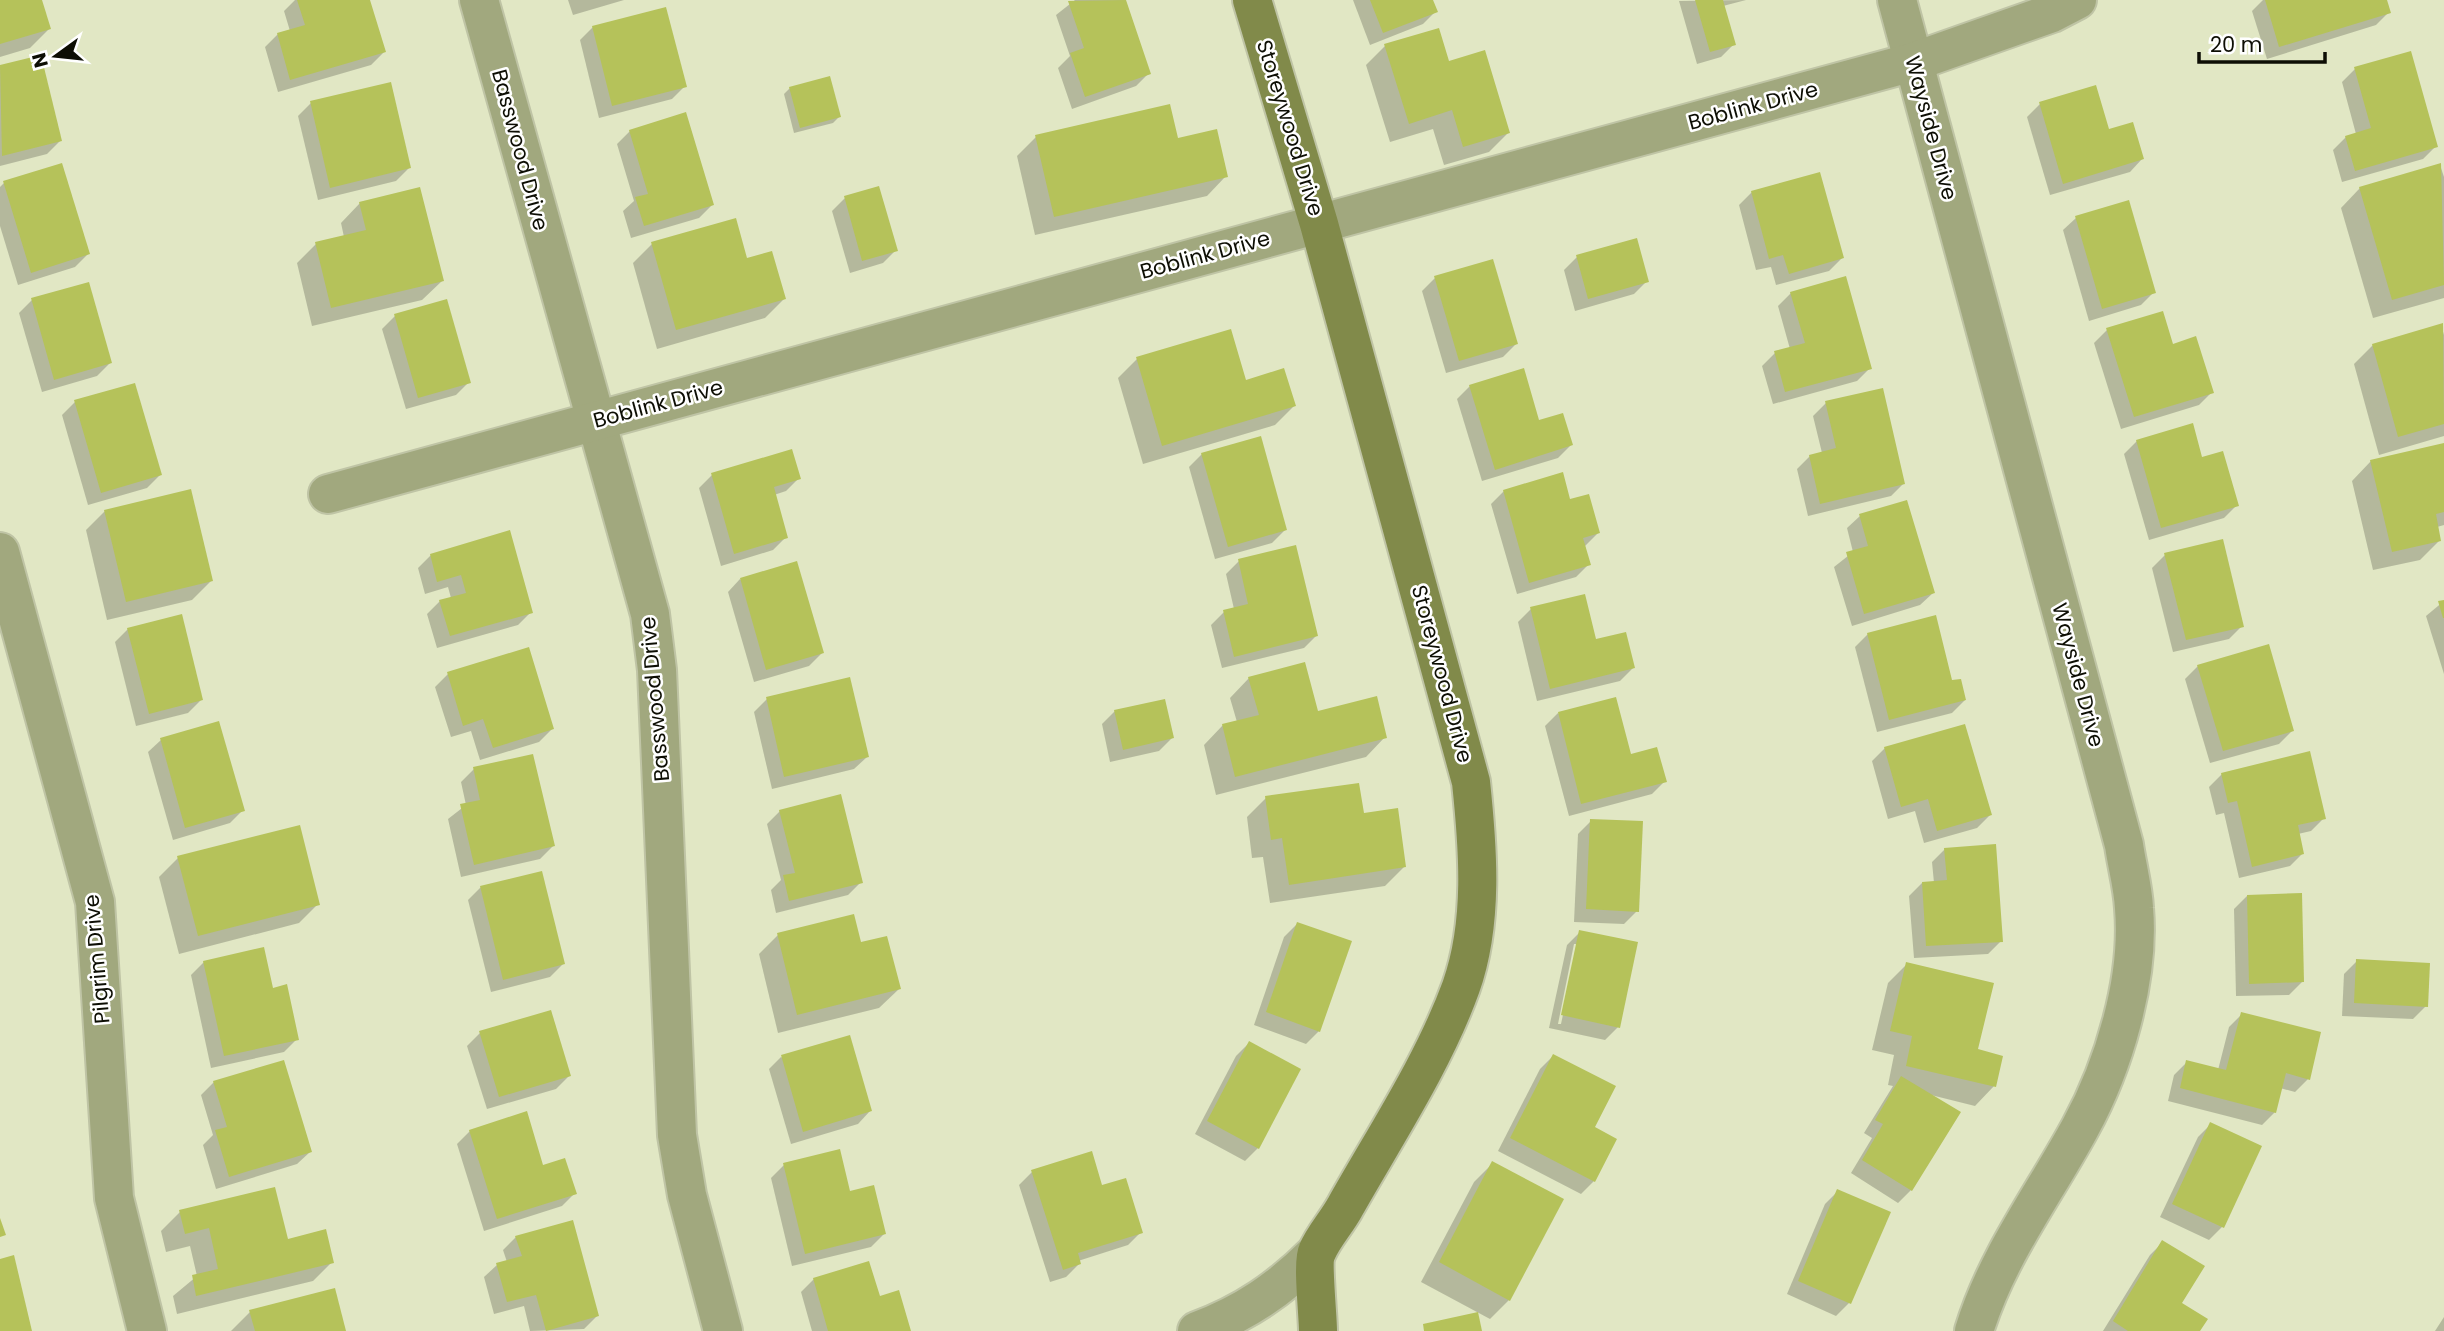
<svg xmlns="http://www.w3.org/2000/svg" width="2444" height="1331" viewBox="0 0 2444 1331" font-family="Poppins,sans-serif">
	<rect width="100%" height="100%" fill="#e1e7c4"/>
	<!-- shadow -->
	<g fill="#0003" fill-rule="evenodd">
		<polygon points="0,0 41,0 49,29 30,48 0,57"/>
		<polygon points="295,0 369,0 384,52 371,65 278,92 265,47 278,34 290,31 284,11"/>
		<polygon points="568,0 624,0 573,15"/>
		<polygon points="1075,0 1124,0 1149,73 1136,86 1072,109 1058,68 1070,56 1056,15"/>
		<polygon points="1353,0 1432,0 1436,11 1423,24 1370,45"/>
		<polygon points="1746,0 1723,6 1734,44 1721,57 1697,64 1679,1"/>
		<polygon points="2263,0 2385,0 2389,12 2376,25 2267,59 2252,11"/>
		<polygon points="593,27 685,86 672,99 599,118 580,40"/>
		<polygon points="1385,46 1448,63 1508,133 1489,152 1444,165 1433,129 1390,142 1366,65"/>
		<polygon points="39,58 60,141 47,154 0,166 0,67"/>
		<polygon points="2355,69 2436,146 2423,159 2342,182 2333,150 2346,137 2356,134 2342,82"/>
		<polygon points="790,88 839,117 833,123 794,133 784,94"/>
		<polygon points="311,103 409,168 396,181 318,200 298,116"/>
		<polygon points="2040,104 2108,131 2142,159 2130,172 2050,195 2027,117"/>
		<polygon points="630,131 712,205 699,218 631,238 623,211 634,201 617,144"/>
		<polygon points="1036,137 1176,140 1226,176 1207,196 1035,235 1017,156"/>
		<polygon points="2440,165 2444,177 2444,298 2373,318 2341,208 2360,188"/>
		<polygon points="4,183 88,254 75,267 18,285 0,226 0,187"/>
		<polygon points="1752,192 1842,258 1829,271 1776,285 1771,267 1756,270 1739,205"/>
		<polygon points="845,198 896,250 883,263 850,273 832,211"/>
		<polygon points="360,203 442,281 422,300 312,326 297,263 316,244 344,237 341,223"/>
		<polygon points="2076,218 2154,292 2141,305 2089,321 2063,230"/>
		<polygon points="652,244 746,260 784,299 765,318 657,349 633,263"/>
		<polygon points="1577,257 1647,281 1634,294 1575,311 1564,270"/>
		<polygon points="1492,261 1516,344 1503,357 1446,373 1422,291 1435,278"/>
		<polygon points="1791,293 1870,368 1857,381 1773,404 1762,366 1775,353 1790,349 1778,306"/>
		<polygon points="32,300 110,363 97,376 42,392 19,313"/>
		<polygon points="395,316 469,382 456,395 406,409 382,329"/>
		<polygon points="2441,325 2444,335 2444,436 2379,455 2354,364 2373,345"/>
		<polygon points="2107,330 2172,346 2212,392 2199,405 2121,429 2094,343"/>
		<polygon points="1137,359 1244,382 1294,406 1275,425 1143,464 1118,378"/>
		<polygon points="1470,386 1538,422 1571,445 1558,458 1482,481 1457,399"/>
		<polygon points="75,402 160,475 147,488 88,505 62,415"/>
		<polygon points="1826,403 1904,483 1891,496 1808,516 1797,469 1810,456 1822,453 1813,416"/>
		<polygon points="2137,441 2201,459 2237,505 2224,518 2149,540 2124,454"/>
		<polygon points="2444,445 2444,525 2437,527 2440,540 2420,560 2373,570 2352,481 2371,461"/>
		<polygon points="1202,454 1285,530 1272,543 1215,559 1189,467"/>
		<polygon points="712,475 799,478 786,491 774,495 786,537 773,550 721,566 699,488"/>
		<polygon points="1504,491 1598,533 1585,546 1589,564 1576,577 1517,594 1491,504"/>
		<polygon points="105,511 211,581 192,600 107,620 86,530"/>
		<polygon points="1860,516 1933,593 1920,605 1852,626 1834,567 1853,552 1847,528"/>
		<polygon points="431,555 531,612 518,625 437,648 427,614 440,601 451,598 448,587 425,594 418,568"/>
		<polygon points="2165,555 2242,626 2229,639 2173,652 2152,568"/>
		<polygon points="1239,561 1317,635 1304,648 1222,668 1211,625 1224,612 1234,609 1226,574"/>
		<polygon points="740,579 822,653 809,666 754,682 728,592"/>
		<polygon points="2444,601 2444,674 2426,616"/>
		<polygon points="1531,609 1595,642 1633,668 1620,681 1537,701 1518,622"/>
		<polygon points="128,629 201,700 188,713 136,726 115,642"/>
		<polygon points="1868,634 1951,682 1965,700 1952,713 1877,732 1855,647"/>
		<polygon points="2198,666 2292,731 2279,744 2210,763 2185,679"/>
		<polygon points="448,674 552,729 539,742 480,760 471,731 451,737 435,687"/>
		<polygon points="1249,678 1317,713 1385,737 1366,757 1216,795 1204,745 1223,725 1237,722 1230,698"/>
		<polygon points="767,699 867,757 854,769 772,789 754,712"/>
		<polygon points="1115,711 1172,738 1159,751 1110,762 1102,724"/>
		<polygon points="1558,713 1630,756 1665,781 1652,794 1569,816 1545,726"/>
		<polygon points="161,740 243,810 230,823 173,840 148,752"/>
		<polygon points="1885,748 1990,815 1977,828 1924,843 1915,811 1888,819 1872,761"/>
		<polygon points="474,769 553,846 540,859 461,877 448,819 466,805 461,782"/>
		<polygon points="2222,774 2324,818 2311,831 2298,834 2303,853 2290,866 2239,878 2224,813 2216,815 2209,787"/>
		<polygon points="1266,798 1363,815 1405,866 1385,886 1270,903 1263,857 1252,858 1247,817"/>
		<polygon points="780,811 861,882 848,895 776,913 771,890 781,880 767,824"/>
		<polygon points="1591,821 1637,911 1624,924 1574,922 1578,834"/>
		<polygon points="1945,849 2001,941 1988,954 1914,958 1909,896 1922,883 1934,883 1932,862"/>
		<polygon points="178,858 318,904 299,923 179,954 159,877"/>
		<polygon points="481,887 563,964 550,977 491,992 468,900"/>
		<polygon points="2247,896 2302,982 2289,995 2236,996 2234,909"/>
		<polygon points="1297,924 1319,1031 1306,1044 1254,1025 1284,937"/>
		<path d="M1580 932 1618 1027 1605 1040 1549 1028 1567 945ZM1574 944H1578L1561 1024H1558Z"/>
		<polygon points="778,935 860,944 899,989 879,1008 778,1033 759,954"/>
		<polygon points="2357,961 2426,1006 2413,1019 2342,1016 2344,974"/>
		<polygon points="204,962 272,990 297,1039 284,1052 211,1068 191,975"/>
		<polygon points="1907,964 1976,1051 1994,1086 1975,1106 1931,1095 1959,1113 1911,1190 1898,1203 1851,1173 1872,1138 1864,1133 1893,1086 1888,1085 1894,1055 1872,1050 1888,983"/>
		<polygon points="2242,1014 2308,1079 2295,1092 2280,1088 2275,1112 2262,1125 2168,1101 2174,1075 2187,1062 2218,1070 2229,1027"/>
		<polygon points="480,1033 569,1076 556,1089 487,1109 467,1046"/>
		<polygon points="1249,1043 1258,1148 1245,1161 1195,1134 1236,1056"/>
		<polygon points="1553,1056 1593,1128 1594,1181 1581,1194 1498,1151 1540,1069"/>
		<polygon points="781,1057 870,1111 858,1124 791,1144 769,1069"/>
		<polygon points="214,1082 310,1152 297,1164 216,1189 203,1145 213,1135 201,1095"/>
		<polygon points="2211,1124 2222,1227 2209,1240 2160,1217 2198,1137"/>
		<polygon points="470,1131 542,1167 575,1193 562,1206 484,1231 457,1144"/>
		<polygon points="1493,1163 1509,1300 1490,1319 1421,1282 1474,1182"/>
		<polygon points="784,1165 849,1193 884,1234 871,1247 792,1266 771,1178"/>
		<polygon points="1032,1172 1101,1188 1141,1232 1128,1245 1078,1261 1079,1264 1066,1277 1050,1282 1019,1185"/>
		<polygon points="1838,1191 1849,1303 1836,1316 1787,1294 1825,1204"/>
		<polygon points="180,1212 286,1241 332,1262 313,1281 177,1314 173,1296 197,1276 190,1246 166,1252 161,1231"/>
		<polygon points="516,1237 597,1316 584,1329 530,1331 524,1306 494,1314 484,1277 497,1265 507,1262 503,1250"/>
		<polygon points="2163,1242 2179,1304 2198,1331 2103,1331 2150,1255"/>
		<polygon points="814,1279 879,1298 909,1331 812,1331 801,1292"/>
		<polygon points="250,1312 344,1331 231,1331"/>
		<polygon points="2444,1317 2444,1331 2435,1331"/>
	</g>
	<!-- building -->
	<g fill="#b5c25a">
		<polygon points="0,0 42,0 51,29 0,44"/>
		<polygon points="297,0 370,0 386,52 290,80 277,33 305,25"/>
		<polygon points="1126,0 1151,74 1085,97 1070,53 1084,48 1068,1"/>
		<polygon points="1370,0 1433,0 1438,12 1383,33"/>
		<polygon points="1695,0 1723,0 1736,45 1710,52"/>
		<polygon points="2265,0 2387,0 2391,13 2279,47"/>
		<polygon points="666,7 687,87 612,106 592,26"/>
		<polygon points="1439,28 1449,61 1485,50 1510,133 1463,147 1452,110 1409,124 1384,44"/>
		<polygon points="2411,51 2438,147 2355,171 2345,136 2371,128 2354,67"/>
		<polygon points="41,55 62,141 2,156 0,65"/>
		<polygon points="830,76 841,117 800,128 789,87"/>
		<polygon points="391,82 411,168 330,188 310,101"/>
		<polygon points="2096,85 2109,129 2133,122 2144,159 2063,184 2039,102"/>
		<polygon points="1170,104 1178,138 1217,129 1228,177 1054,217 1035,135"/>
		<polygon points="686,112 714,205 644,226 635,197 648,194 629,130"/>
		<polygon points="62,163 90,254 31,273 3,181"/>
		<polygon points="2441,163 2444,285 2392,300 2359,187"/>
		<polygon points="1820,172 1844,258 1789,274 1783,255 1769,259 1751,191"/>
		<polygon points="879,186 898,251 862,261 844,196"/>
		<polygon points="420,187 444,281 331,308 315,242 366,230 359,202"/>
		<polygon points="2129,200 2156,293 2102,309 2075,216"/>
		<polygon points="736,218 747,258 772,251 786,299 676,330 651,242"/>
		<polygon points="1637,238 1649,282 1588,299 1576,255"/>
		<polygon points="1493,259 1518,344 1459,361 1434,276"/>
		<polygon points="1846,276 1872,369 1785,392 1774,351 1805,343 1790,292"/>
		<polygon points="89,282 112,363 54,380 31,298"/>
		<polygon points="447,299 471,383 418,398 394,314"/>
		<polygon points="2163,311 2173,344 2196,336 2214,393 2134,417 2106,328"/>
		<polygon points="2443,323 2444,424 2398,437 2372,344"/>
		<polygon points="1231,329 1246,380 1284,368 1296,406 1162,446 1136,357"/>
		<polygon points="1524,368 1539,420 1563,413 1573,445 1495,470 1469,385"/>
		<polygon points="135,383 162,475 101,493 74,400"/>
		<polygon points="1883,388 1905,484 1820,504 1809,455 1836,448 1825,401"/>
		<polygon points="2193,423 2202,457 2223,451 2239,506 2161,528 2136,440"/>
		<polygon points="1261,436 1287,530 1228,547 1201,453"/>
		<polygon points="2444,443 2444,512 2436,514 2441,541 2392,552 2370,460"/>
		<polygon points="792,449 801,479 774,487 788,538 734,554 711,473"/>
		<polygon points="1563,472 1570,499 1589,494 1600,533 1583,538 1591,565 1529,583 1503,490"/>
		<polygon points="191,489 213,581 126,602 104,510"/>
		<polygon points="1907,500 1935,593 1864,614 1846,552 1868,546 1859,514"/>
		<polygon points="510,530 533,613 450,636 439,600 466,593 461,575 437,582 430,554"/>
		<polygon points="2223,539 2244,627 2186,640 2164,553"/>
		<polygon points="1296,545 1318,636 1234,657 1223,610 1248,604 1238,559"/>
		<polygon points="797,561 824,653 766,670 740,578"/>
		<polygon points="1585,594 1596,639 1626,632 1635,668 1550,689 1530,607"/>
		<polygon points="2444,600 2444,618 2443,618 2438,601"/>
		<polygon points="182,614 203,700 149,714 127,628"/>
		<polygon points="1936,615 1952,680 1961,679 1966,700 1889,720 1867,633"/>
		<polygon points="2269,644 2294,731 2223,751 2197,665"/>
		<polygon points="529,647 554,729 493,748 483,719 463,726 447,672"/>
		<polygon points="1305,662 1318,711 1377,696 1387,738 1235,777 1222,724 1259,715 1248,677"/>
		<polygon points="850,677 869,757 784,777 766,697"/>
		<polygon points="1616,697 1631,754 1657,747 1667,782 1581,804 1558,712"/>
		<polygon points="1165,699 1174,738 1123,750 1114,710"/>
		<polygon points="219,721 245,811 185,828 160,738"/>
		<polygon points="1965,724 1992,815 1937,831 1928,799 1901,807 1884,747"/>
		<polygon points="2310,751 2326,819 2298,825 2304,854 2252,867 2237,801 2228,803 2221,773"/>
		<polygon points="533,754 555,846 474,865 460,804 480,800 473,767"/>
		<polygon points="1359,783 1364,813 1398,808 1406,867 1289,885 1282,838 1271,840 1265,796"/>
		<polygon points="841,794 863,883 789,901 783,875 795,873 779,810"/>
		<polygon points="1590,819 1643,821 1639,912 1586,909"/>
		<polygon points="300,825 320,905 198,936 177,856"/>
		<polygon points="1996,844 2003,942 1926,946 1922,882 1947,880 1944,848"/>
		<polygon points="542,871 565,964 503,980 480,886"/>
		<polygon points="2302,893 2304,982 2249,984 2247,895"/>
		<polygon points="854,914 861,942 887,936 901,989 797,1015 777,933"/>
		<polygon points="1297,922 1352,941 1320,1032 1266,1012"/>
		<polygon points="1579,930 1638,942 1620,1028 1561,1015"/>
		<polygon points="264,947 273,988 287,984 299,1040 224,1056 203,961"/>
		<polygon points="2356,959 2430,963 2428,1007 2354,1003"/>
		<polygon points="1906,962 1994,983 1978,1049 2003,1056 1996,1087 1906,1066 1912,1036 1890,1031"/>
		<polygon points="551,1010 571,1076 499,1097 479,1031"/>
		<polygon points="2241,1012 2321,1032 2310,1080 2286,1073 2276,1113 2180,1088 2186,1060 2226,1070"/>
		<polygon points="850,1035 872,1111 803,1132 781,1055"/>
		<polygon points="1249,1041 1301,1069 1259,1149 1207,1121"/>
		<polygon points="1553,1054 1616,1086 1595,1127 1617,1139 1595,1182 1510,1138"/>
		<polygon points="284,1060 312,1152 229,1177 215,1130 227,1127 213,1081"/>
		<polygon points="1901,1076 1961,1112 1912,1191 1862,1160 1883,1124 1875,1120"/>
		<polygon points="527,1111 543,1165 565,1158 577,1194 497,1219 469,1130"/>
		<polygon points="2210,1122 2262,1146 2224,1228 2172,1204"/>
		<polygon points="840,1149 850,1191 874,1185 886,1234 805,1254 783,1163"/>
		<polygon points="1092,1151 1102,1185 1126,1178 1143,1233 1078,1253 1081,1264 1063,1270 1031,1170"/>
		<polygon points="1492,1161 1564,1199 1510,1301 1439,1262"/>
		<polygon points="275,1187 288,1239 326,1229 334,1263 196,1296 192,1275 218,1269 209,1228 185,1234 179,1210"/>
		<polygon points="1837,1189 1891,1212 1851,1304 1798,1281"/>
		<polygon points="0,1218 6,1235 0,1237"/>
		<polygon points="573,1220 599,1316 546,1331 536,1295 507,1302 496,1263 522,1256 515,1236"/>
		<polygon points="2162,1240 2205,1266 2182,1303 2208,1319 2200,1331 2128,1331 2113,1321"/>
		<polygon points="14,1255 32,1331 0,1331 0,1259"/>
		<polygon points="869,1261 880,1296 899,1290 911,1331 828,1331 813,1278"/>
		<polygon points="335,1288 346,1331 255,1331 249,1310"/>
		<polygon points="1478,1312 1482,1331 1424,1331 1423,1324"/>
	</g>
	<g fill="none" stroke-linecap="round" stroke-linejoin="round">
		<!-- street casing -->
		<g stroke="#bfc4a5" stroke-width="42">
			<g id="street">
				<polyline points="479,0 650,614 657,670 677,1135 687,1195 723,1331"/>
				<path d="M1897 0 2124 845C2127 866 2133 887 2134 908 2140 979 2114 1066 2080 1128 2043 1196 1997 1256 1974 1331"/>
				<polyline points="328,494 1913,62 2052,13 2077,0"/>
				<polyline points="0,552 95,902 114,1198 147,1331"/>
				<path d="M1197 1331C1245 1313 1280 1289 1316 1253"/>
			</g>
		</g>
		<!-- secondary casing -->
		<g stroke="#bfc4a5" stroke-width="42">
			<path id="secondary" d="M1252 0 1319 224 1471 782C1478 848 1484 922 1461 987 1433 1064 1385 1136 1345 1207 1337 1222 1323 1237 1317 1252 1312 1262 1318 1316 1318 1331"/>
		</g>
		<!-- street -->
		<use href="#street" stroke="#a1a87e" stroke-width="38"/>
		<!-- secondary -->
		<use href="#secondary" stroke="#818a4a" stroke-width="38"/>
	</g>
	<g text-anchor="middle" stroke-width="5" stroke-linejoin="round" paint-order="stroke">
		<!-- street labels -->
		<g font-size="21" fill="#0d0e04" stroke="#fff">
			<text transform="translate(1753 106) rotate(-15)" y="7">Boblink Drive</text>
			<text transform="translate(1290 128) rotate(73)" y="7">Storeywood Drive</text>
			<text transform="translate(1931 128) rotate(75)" y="7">Wayside Drive</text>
			<text transform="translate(520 150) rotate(75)" y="7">Basswood Drive</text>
			<text transform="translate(1205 255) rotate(-15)" y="7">Boblink Drive</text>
			<text transform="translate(658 404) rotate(-15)" y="7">Boblink Drive</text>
			<text transform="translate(1442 674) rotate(75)" y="7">Storeywood Drive</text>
			<text transform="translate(2078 675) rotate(75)" y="7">Wayside Drive</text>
			<text transform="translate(655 699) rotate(-95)" y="7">Basswood Drive</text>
			<text transform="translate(97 959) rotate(-95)" y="7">Pilgrim Drive</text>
		</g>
	</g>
	<!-- north arrow -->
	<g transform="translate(56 56) rotate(255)" stroke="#ffffff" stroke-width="5" paint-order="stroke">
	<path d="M0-5L12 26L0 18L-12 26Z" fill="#0d0e04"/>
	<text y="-10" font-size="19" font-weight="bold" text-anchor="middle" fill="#0d0e04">N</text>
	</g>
	<!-- scale -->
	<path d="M2199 52v10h126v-10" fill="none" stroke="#0d0e04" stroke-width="3.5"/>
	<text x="2210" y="52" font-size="21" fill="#0d0e04" stroke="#ffffff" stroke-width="5" paint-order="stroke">20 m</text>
</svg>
